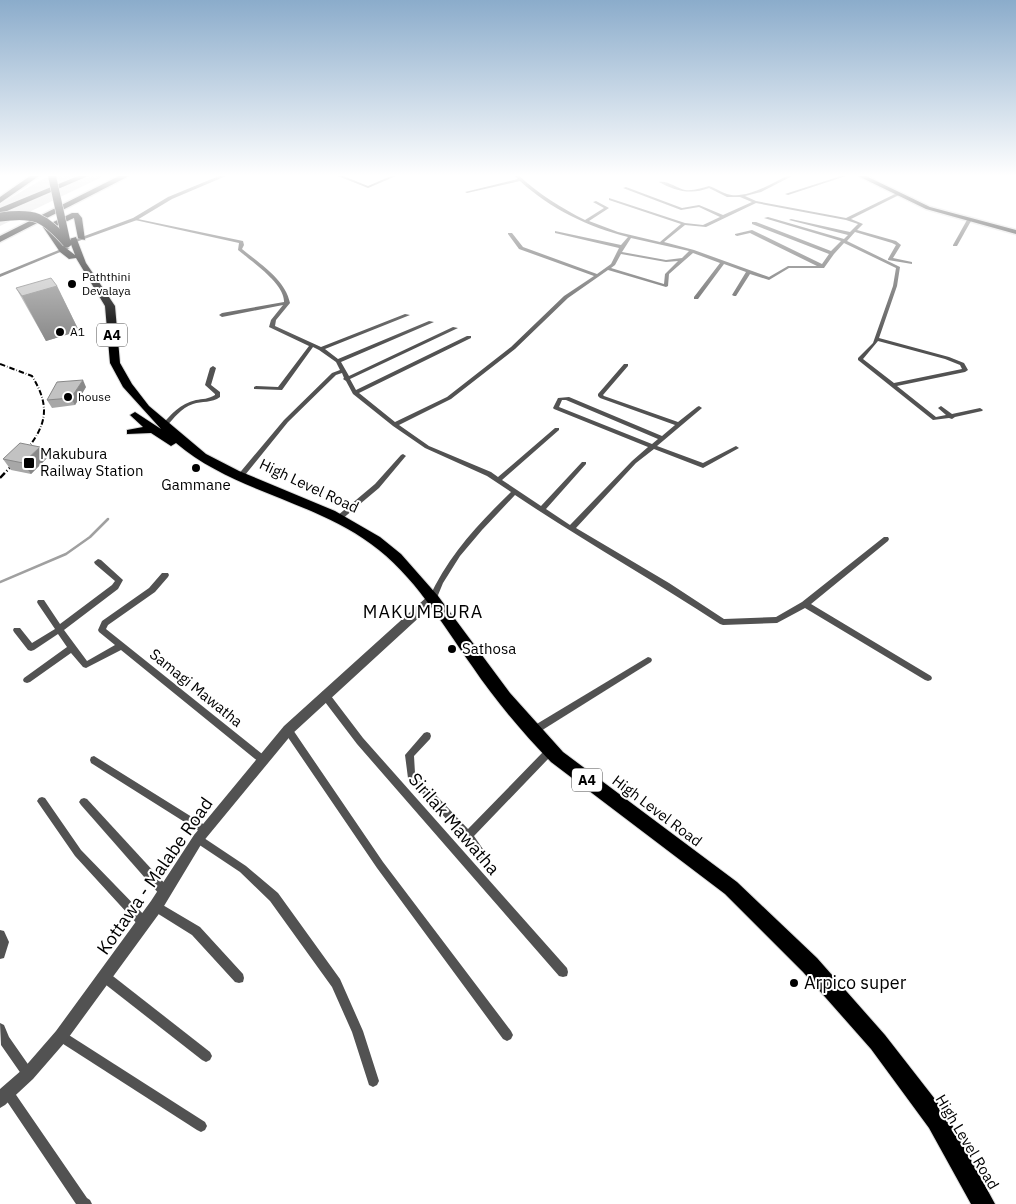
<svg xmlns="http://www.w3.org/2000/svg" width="1016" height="1204" viewBox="0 0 1016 1204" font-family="'IBM Plex Sans',sans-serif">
	<rect width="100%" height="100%" fill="#fff"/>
	<!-- green -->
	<g fill="#d9d9d9">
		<polygon points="48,176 73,176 0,209 0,204"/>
		<polygon points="91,176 104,176 0,226 0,215"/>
	</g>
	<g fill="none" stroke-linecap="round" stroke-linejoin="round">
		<!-- stream -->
		<polyline stroke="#a0a0a0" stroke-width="2.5" points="0,582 66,554 90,537 108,519"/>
		<!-- primary casing -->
		<g stroke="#dbdbdb" stroke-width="3">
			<polygon id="primary" points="858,176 866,176 930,207 1016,230 1016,234 926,209"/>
		</g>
		<!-- trunk casing -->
		<g stroke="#dbdbdb" stroke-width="2">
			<path id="trunk" d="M72 213H78L82 218 85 240 78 238 74 218 52 228 66 248 75 255 69 239 76 237 86 263 115 306 120 363 132 384 149 406 206 454 239 471 335 511 380 537 401 554 438 596 510 693 563 752 737 882 817 958 885 1035 945 1112 995 1204H971L929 1128 871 1049 803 972 725 894 551 762C522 732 495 700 472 666 441 622 414 575 371 544 311 500 232 491 176 443L171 446 151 433 127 434V430L143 427 130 415 135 412 161 429 123 387 110 363 105 306 76 258 69 259 60 252 43 227Z"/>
		</g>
		<!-- motorway casing -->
		<g stroke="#dbdbdb" stroke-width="3">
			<g id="motorway">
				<polygon points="30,176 39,176 0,203 0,197"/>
				<polygon points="78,176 88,176 0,214 0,208"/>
				<polygon points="119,176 129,176 0,242 0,236"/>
			</g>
		</g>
		<!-- minor -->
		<g fill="#525252" fill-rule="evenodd">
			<polygon points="338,176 343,176 368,186 391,176 396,176 368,188"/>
			<path d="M515 176H519C539 194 561 208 585 220L604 208 593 202 596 201 609 208 589 221 618 232 660 242 681 224 609 200V198L685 223 703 225 720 217 699 207 681 210 623 188 626 187 682 208 699 205 723 215 752 202 740 197H727L709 188C691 195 675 191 659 182 667 180 677 188 685 190 694 191 701 188 709 186 715 188 721 192 727 194 745 200 771 184 787 176H792L761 192 745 196 756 201 846 218 897 193H899V195L851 219 863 224 857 230 896 241 901 245 893 258 912 262V264L888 260V259L896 245 892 243 855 232 847 241 900 267 897 286 879 338 949 357 964 363 968 370 965 372 897 386 936 417 946 415 938 408 941 406 952 414 980 408 983 410 982 411 955 417 952 419 949 418 933 420 858 360V358L873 343 893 286 896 268 844 243 834 254 824 268H789L769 280 750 274 736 296H734L732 295 746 272 724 264 698 299H694V297L720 263 693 253 669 274 668 286 666 287 608 270 568 298 515 349 451 399 399 425 429 446 491 472 498 477 555 428H559V430L502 480 541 506 582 462H586V464L546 509 570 525 632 461 648 447 554 409 553 408 558 398 569 397 662 436 675 425 600 398 598 396V394L624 364H628V366L603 395 604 396 678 422 697 407 699 406 702 408 657 446 703 463 734 447 736 446 739 448 703 468 654 449 636 463 576 528 669 583 724 619 776 617 802 602 884 537H888L889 539 888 541 811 604 931 676 932 678 931 680 928 681 925 680 805 608 777 623 723 625 720 624C653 580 582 540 515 495L482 530 460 556 443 583 436 600H430L429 598C448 556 478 524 511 492L487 476 425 448 393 426 353 394 346 381 343 379 344 378 342 373 336 375 288 422 241 480H237L236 478 237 476 284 420 332 373 340 370 336 362 319 350 313 347 282 390 254 389V387L256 386 278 387 309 346 269 327 271 320 283 305 222 317 219 315 222 313 284 302C285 284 251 261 238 250L239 243 135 220H133V218L243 241 244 245 242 249C260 264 285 279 290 303L276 320 275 326 321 347 405 314 410 315 325 349 338 359 429 321 434 322 341 362 349 376 453 327 458 328 350 379 356 390 467 336H471V338L359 393 395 422 447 397 511 347 564 296 594 276 519 249 508 234V233H512L523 247 597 274 611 264 619 248 555 233V231L621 245 628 237C588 227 551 209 520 181L467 193 465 192 518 179ZM756 203 846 220 858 224 850 232 791 219 789 220 848 235 844 239 768 217 764 218 841 241 831 251 756 222H752V224L829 254 822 264 752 230 735 234V235L737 236 750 233 817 266H788L769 277 694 250 664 242 685 225 706 227ZM631 238 689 251 682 258 666 260 622 252ZM621 254 666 262 678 261 665 274 664 284 611 268 615 265ZM878 341 945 359 960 365 962 369 894 383 863 359ZM562 400H566L658 439 652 444 559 407Z"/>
			<polygon points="841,176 846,176 788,195 785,194"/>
			<polygon points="967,220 971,221 957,246 953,246 953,245"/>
			<polygon points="66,247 70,248 0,277 0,274"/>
			<path d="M213 366 216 368 211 385 220 392V397C212 403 202 401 193 404 181 408 174 418 166 427H162L161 426C171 414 180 404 196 400 202 399 209 399 215 395V394L205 385 210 368Z"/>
			<polygon points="403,454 406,456 405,457 379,488 341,520 337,520 336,518 337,516 375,484 401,455"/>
			<polygon points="98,559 101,560 123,580 118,589 64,630 87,661 115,645 99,632 98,630 102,621 149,588 162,573 168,573 169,575 168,577 155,592 108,625 106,629 266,757 267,760 266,763 263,764 260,763 121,650 86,668 83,667 71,653 30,682 27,683 24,682 23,680 24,678 67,647 58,634 34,650 31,651 28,650 14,632 13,630 14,628 20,628 32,643 55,629 38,604 37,602 38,600 44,600 60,624 112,585 115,581 95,564 94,562"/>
			<polygon points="648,657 651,658 652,660 651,662 536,734 533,735 530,734 529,731 530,728"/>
			<polygon points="325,691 328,692 363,738 567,968 568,972 567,976 563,977 559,976 357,744 322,698 321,695 322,692"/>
			<polygon points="288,726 291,727 383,862 511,1031 513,1035 511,1039 507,1041 503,1039 377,868 285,733 284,730 285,727"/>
			<polygon points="427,732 430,733 431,736 430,739 414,756 415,773 468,829 543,752 546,751 549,752 550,755 549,758 474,836 487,855 485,858 482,860 479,858 465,839 408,778 405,755 424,733"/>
			<polygon points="94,756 208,827 210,830 208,833 205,835 202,833 91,763 90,760 91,757"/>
			<polygon points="42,797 45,798 81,850 148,919 149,923 148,927 144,928 140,927 75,856 39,804 37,801 39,798"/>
			<polygon points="84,798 87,799 168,887 169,891 168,895 164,896 160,895 81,805 79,802 81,799"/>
			<polygon points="198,834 246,866 278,893 340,979 363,1031 379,1081 377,1085 373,1087 369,1085 352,1032 332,987 270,901 240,872 195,842 193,839 195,836"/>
			<polygon points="156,901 200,927 243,974 244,978 243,982 239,983 235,982 192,935 152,910 151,906 152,902"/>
			<polygon points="0,930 4,931 9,942 4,958 0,959"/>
			<polygon points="105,972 109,973 210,1052 212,1056 210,1060 206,1062 202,1060 101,981 100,977 101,973"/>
			<polygon points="0,1023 4,1025 9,1037 32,1070 34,1074 32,1078 28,1080 24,1078 1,1045"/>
			<polygon points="61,1030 205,1122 207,1126 205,1130 201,1132 197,1130 57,1040 55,1036 57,1032"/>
			<polygon points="8,1087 12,1089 87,1198 90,1200 92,1204 76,1204 4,1097 2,1093 4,1089"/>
		</g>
		<!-- tertiary -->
		<g fill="#525252" fill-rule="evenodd">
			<polygon points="219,176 226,176 172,199 137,220 76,242 71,241 133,218 168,197"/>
			<polygon points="433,594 437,595 438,598 437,601 292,734 202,843 161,911 66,1041 33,1079 5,1105 0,1108 0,1089 23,1069 56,1031 151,901 194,835 284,726 429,595"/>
		</g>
		<!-- primary -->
		<use href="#primary" fill="#000" fill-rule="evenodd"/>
		<!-- trunk -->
		<use href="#trunk" fill="#000" fill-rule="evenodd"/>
		<!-- motorway -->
		<use href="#motorway" fill="#000" fill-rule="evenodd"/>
		<!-- rail-far1 -->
		<path stroke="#000" stroke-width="2" stroke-dasharray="5.5 2 0.5 2" stroke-linecap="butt" d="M0 364 32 376C51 407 47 426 23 454"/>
		<!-- rail -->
		<polyline stroke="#000" stroke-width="2.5" stroke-dasharray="7 2.5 1 2.5" stroke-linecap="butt" points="0,478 24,453"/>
		<!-- trunk-bridge casing -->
		<g stroke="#dbdbdb" stroke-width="9" stroke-linecap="butt">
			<polyline id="trunk-bridge" points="52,176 66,240"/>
		</g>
		<!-- motorway-bridge casing -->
		<g stroke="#dbdbdb" stroke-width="10" stroke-linecap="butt">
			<path id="motorway-bridge" d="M0 217C35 212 44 217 67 243"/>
		</g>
		<!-- trunk-bridge -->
		<use href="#trunk-bridge" stroke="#000" stroke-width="8"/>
		<!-- motorway-bridge -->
		<use href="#motorway-bridge" stroke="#000" stroke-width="9"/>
	</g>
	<!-- wall -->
	<g fill="#a7a7a7">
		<polygon points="57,286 79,331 46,341 16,288"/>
		<polygon points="86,387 75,405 52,408 47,400"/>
		<polygon points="47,458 31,474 11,470 3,459"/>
	</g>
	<!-- shaded-wall -->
	<g fill="#888">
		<polygon points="57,286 79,331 46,341 22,296"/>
		<polygon points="83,380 86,387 75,405 71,398"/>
		<polygon points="40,447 47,458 31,474 23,463"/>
	</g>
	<!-- building -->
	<g fill="#c2c2c2" stroke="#888">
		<polygon points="51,278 57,286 22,296 16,288"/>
		<polygon points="83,380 71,398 47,400 57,382"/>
		<polygon points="20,443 40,447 23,463 3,459"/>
	</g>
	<!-- sky -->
	<linearGradient id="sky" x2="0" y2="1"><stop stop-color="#8baccb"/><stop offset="0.51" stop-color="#fff"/><stop offset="1" stop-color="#fff" stop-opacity="0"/></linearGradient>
	<rect width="1016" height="344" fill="url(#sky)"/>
	<!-- markers -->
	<g fill="#000" stroke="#fff" stroke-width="2">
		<circle cx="72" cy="284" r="5"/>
		<circle cx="60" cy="332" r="5"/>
		<circle cx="68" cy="397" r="5"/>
		<rect x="23" y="457" width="12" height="12" rx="2.5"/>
		<circle cx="196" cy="468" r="5"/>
		<circle cx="452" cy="649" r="5"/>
		<circle cx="794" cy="983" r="5"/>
	</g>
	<g text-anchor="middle" stroke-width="4" stroke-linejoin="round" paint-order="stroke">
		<!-- far-poi labels -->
		<g font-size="12" fill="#000" stroke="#fff" text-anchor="start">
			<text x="82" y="281">Paththini<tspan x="82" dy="14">Devalaya</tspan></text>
			<text x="70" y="336">A1</text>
			<text x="78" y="401">house</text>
		</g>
		<!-- shield labels -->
		<g fill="#fff" stroke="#4c4c4c" stroke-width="1">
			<rect x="97" y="323.5" width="30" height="23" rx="4"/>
			<rect x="572" y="768.5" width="30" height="23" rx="4"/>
		</g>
		<g font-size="14" font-weight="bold" fill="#000">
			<text x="112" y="340">A4</text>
			<text x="587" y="785">A4</text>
		</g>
		<!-- poi labels -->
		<g font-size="15" fill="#000" stroke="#fff" text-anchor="start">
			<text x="40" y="459">Makubura<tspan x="40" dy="17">Railway Station</tspan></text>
			<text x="196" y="490" text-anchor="middle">Gammane</text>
			<text x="462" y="654">Sathosa</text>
		</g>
		<!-- street labels -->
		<g font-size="15" fill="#000" stroke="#fff">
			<text transform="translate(309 486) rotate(25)" y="5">High Level Road</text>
			<text transform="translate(196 688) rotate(39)" y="5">Samagi Mawatha</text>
			<text transform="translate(657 811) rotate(37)" y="5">High Level Road</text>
			<text transform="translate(967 1142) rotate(59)" y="5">High Level Road</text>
		</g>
		<!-- quarter labels -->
		<g font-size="18" letter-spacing="1" fill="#000" stroke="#fff">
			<text x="423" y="618">MAKUMBURA</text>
		</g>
		<!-- near-street labels -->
		<g font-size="18" fill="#000" stroke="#fff">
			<text transform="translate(454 824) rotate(49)" y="6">Sirilak Mawatha</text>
			<text transform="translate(155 876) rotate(-55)" y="6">Kottawa - Malabe Road</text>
		</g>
		<!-- near-poi labels -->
		<g font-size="18" fill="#000" stroke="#fff" text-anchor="start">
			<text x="804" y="989">Arpico super</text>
		</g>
	</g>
</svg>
